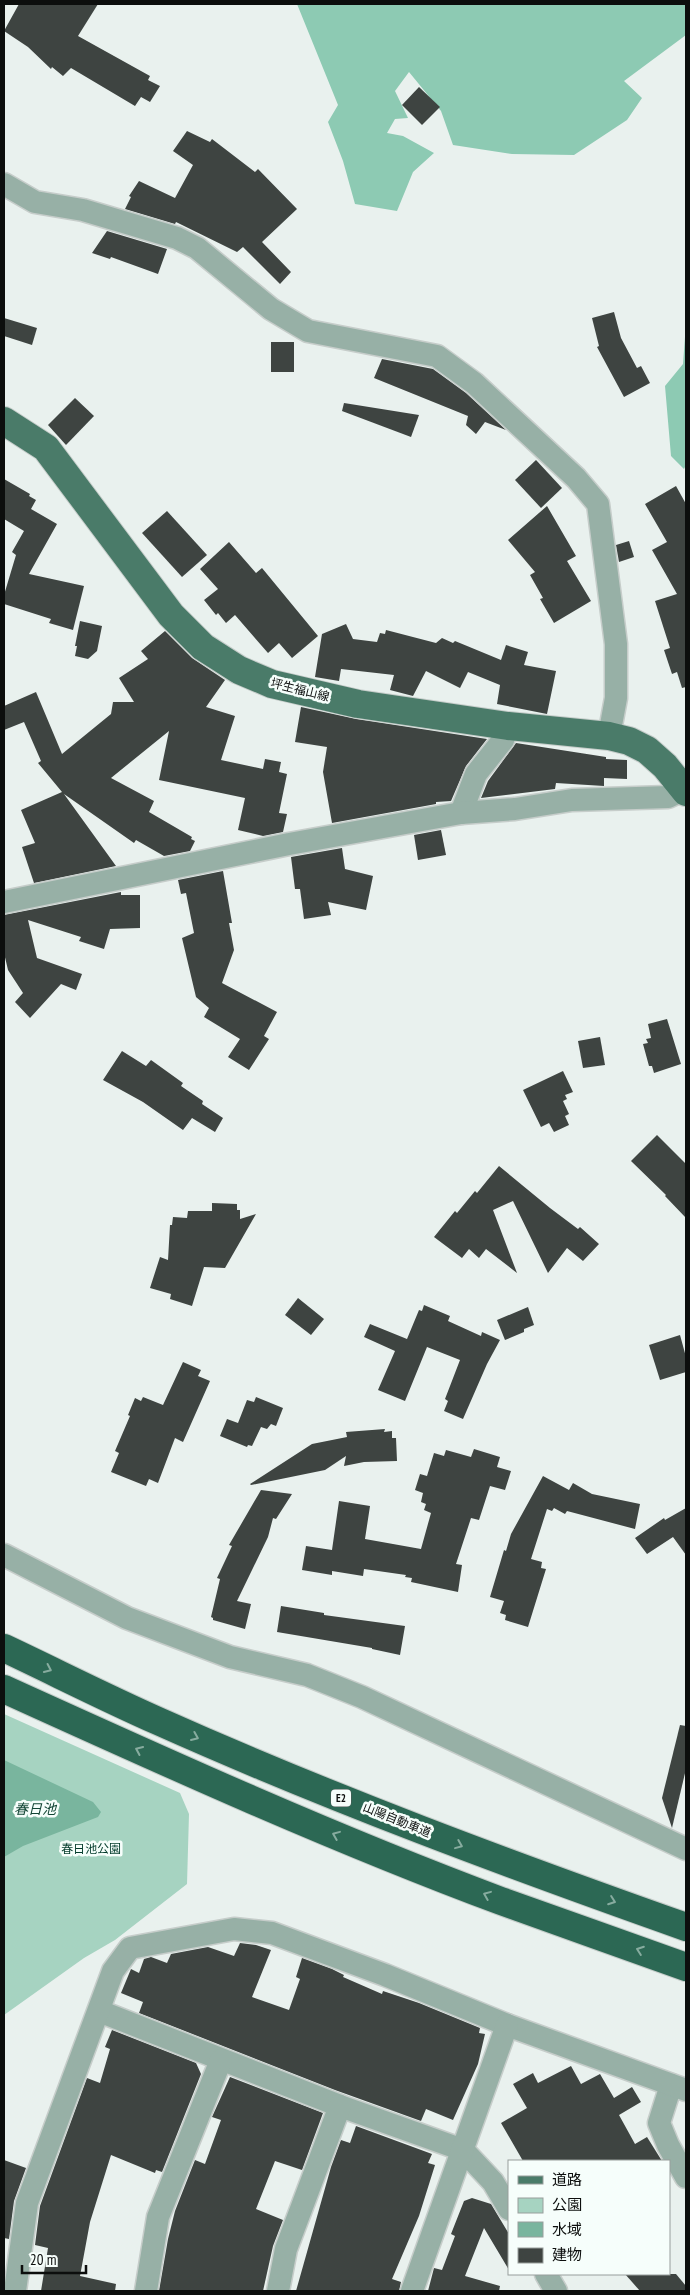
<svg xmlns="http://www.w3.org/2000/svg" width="690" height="2295" viewBox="0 0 690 2295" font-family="'PT Sans Narrow','Noto Sans JP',sans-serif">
	<rect width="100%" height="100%" fill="#e9f1ee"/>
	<!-- green -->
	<polygon fill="#a6d3c1" points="4,1714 180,1793 189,1814 187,1884 115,1940 84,1958 4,2015"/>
	<!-- forest -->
	<g fill="#8dcab3">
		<polygon points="297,4 686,4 686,35 624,81 642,98 627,120 574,155 512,154 453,145 441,111 409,72 395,91 408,118 395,119 387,133 403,136 434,153 413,172 397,211 355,204 343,161 328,122 338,105"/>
		<polygon points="686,323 686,465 684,469 671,456 665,386 683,364"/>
	</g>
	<!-- water -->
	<polygon fill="#79b59e" points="4,1760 93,1802 101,1812 98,1817 23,1846 4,1857"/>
	<!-- building -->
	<g fill="#3e4441">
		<polygon points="19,4 98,4 78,36 150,76 148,80 160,86 150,102 141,97 135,106 71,68 63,76 52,67 51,69 28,47 4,31"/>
		<polygon points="419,87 440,107 422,125 402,105"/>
		<polygon points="187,131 210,142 212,139 255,172 258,169 297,209 262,242 291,272 280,284 243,247 237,252 176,222 175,224 125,209 131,197 129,196 139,181 175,198 193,165 173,151"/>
		<polygon points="107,231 167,249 158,274 111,257 110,259 92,253"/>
		<polygon points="614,312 621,338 637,368 641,366 650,383 624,397 597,347 599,346 592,318"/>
		<polygon points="4,318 37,328 32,345 4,336"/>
		<rect x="271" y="342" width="23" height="30"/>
		<polygon points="382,359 433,369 466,393 506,430 485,422 476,434 466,425 468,416 374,378"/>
		<polygon points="75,398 94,416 66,445 48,425"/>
		<polygon points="344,403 419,415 411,437 342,411"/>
		<polygon points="536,460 562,488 541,508 515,480"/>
		<polygon points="4,479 30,494 29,496 36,500 31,509 57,524 29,574 84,586 73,630 49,623 51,619 4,604 4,595 16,555 12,552 24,531 4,519"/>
		<polygon points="676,486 686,504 686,687 682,688 677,672 672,674 664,650 670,648 655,601 677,594 652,550 667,542 645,504"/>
		<polygon points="547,506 576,556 567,561 591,601 554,623 540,599 543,598 530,575 535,572 508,540"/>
		<polygon points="167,511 207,555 182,577 142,533"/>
		<polygon points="629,541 634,557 619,562 616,545"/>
		<polygon points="229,542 256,573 262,568 318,636 292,658 279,643 268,653 235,615 226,623 218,613 216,615 204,600 218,589 200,569"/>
		<polygon points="80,621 102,626 97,651 88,659 75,656 77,646 75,646"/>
		<polygon points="346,624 353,639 377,642 380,633 385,634 386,630 436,643 442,638 453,643 455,641 501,660 506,645 528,652 524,665 556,671 547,714 497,704 500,685 468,672 460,688 426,671 413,696 390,690 394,675 341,669 339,681 315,677 322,634"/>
		<polygon points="165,631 192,658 225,680 206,707 235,716 221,760 263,769 265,759 281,762 279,772 287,774 279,813 287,814 283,832 263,836 238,830 245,798 159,780 169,731 111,778 154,801 149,812 192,837 191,839 195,841 190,851 164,856 136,840 134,843 64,794 116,866 34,883 22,847 35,843 21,810 62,792 38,763 41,761 24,722 4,730 4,706 36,692 62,754 111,714 113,702 134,702 119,678 148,659 141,651"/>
		<polygon points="301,707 356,719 487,739 466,766 451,801 436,802 436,804 332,823 323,772 327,747 295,742"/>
		<polygon points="516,743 606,757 606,759 627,760 627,779 604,778 604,786 556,783 555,789 481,798 488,781"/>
		<polygon points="441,830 446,855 418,860 414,835"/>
		<polygon points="342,848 345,869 373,876 366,910 328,902 331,915 304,919 300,889 295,889 291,857"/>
		<polygon points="223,871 232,923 229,923 234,950 222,983 277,1012 264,1036 269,1039 249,1070 228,1057 240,1039 204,1017 209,1008 196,997 182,938 194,933 186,893 181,894 178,880"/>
		<polygon points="121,892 121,895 140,895 140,928 110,929 104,949 79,941 81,937 28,920 37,958 82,974 76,990 61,984 30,1018 15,1002 23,993 8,970 4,953 4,915"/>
		<polygon points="667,1019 681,1064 654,1073 652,1066 649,1066 643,1044 648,1043 646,1039 651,1038 648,1024"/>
		<polygon points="600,1037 605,1065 583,1068 578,1041"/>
		<polygon points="122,1051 146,1066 151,1060 183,1083 181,1086 203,1101 202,1104 223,1118 215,1132 192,1118 183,1130 143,1102 103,1080"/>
		<polygon points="563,1071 573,1092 565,1095 567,1099 563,1101 569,1114 565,1116 569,1125 554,1132 549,1123 541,1127 523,1090"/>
		<polygon points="657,1135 686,1164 686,1218 665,1196 666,1195 631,1161"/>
		<polygon points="499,1166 550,1208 578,1229 580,1227 599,1244 583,1261 567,1248 548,1273 513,1201 493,1210 517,1273 486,1249 479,1258 469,1249 462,1258 434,1237 455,1211 457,1213 475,1191 477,1193"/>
		<polygon points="212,1203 237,1204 237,1210 240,1210 240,1219 256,1214 225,1268 204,1267 192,1306 170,1299 171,1294 150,1288 160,1257 168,1260 170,1225 172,1225 173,1217 187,1218 188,1211 212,1211"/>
		<polygon points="298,1298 324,1319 311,1335 285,1315"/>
		<polygon points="424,1305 450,1316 448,1321 481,1336 482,1332 500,1340 487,1364 463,1419 444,1411 448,1401 445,1399 460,1360 427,1347 405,1401 378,1390 395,1351 364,1337 370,1324 407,1339 419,1310 422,1311"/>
		<polygon points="528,1307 534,1325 524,1329 524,1332 505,1340 497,1320"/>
		<polygon points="680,1335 686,1357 686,1372 660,1380 649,1345"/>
		<polygon points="183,1362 201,1370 198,1376 210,1381 183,1442 175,1438 158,1483 149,1479 146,1486 111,1472 119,1453 115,1451 130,1416 128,1415 135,1398 141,1401 143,1397 163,1405"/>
		<polygon points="256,1397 283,1408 276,1426 271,1424 267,1429 261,1427 252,1446 248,1445 247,1447 220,1436 227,1419 238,1423 247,1400 254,1402"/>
		<polygon points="385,1429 384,1432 392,1431 392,1438 396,1438 397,1461 364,1462 344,1466 346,1456 325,1470 251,1485 250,1484 312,1444 347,1437 346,1432"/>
		<polygon points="474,1449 500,1457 497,1467 511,1471 505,1490 490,1486 479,1520 471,1518 456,1564 462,1565 458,1592 411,1582 412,1578 405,1577 406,1575 364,1569 363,1576 332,1571 332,1575 302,1570 306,1546 332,1550 339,1501 370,1506 365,1539 421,1549 431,1513 424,1510 426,1504 421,1502 423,1493 415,1490 420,1474 427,1476 434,1453 444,1456 446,1450 471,1457"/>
		<polygon points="543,1476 569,1490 573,1483 592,1494 640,1504 635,1529 567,1511 565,1514 554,1508 552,1511 547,1509 531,1559 542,1562 541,1568 546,1569 528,1627 505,1620 506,1615 500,1613 504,1601 490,1597 504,1550 506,1551 511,1534"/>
		<polygon points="261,1490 292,1494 276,1519 273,1518 268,1537 237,1601 251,1604 245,1629 213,1620 213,1618 211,1617 220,1579 217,1578 232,1546 229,1545"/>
		<polygon points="686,1508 686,1555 673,1537 647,1554 635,1538 664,1518 665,1520"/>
		<polygon points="281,1606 324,1613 324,1615 405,1626 400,1655 372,1649 372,1648 277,1632"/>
		<polygon points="680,1725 686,1726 686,1769 672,1828 662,1798"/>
		<polygon points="240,1943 256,1945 271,1950 252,1997 289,2010 300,1979 296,1977 302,1958 332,1969 344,1975 343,1977 382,1994 383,1991 419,2003 480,2028 479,2033 485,2034 478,2064 453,2120 426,2109 421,2121 335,2090 139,2013 143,2002 121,1993 131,1969 139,1973 144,1959 151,1957 167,1963 171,1954 208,1947 234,1956"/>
		<polygon points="112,2030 196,2063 201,2074 162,2172 156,2170 155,2173 111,2155 90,2222 80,2276 116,2284 115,2291 41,2291 48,2248 35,2245 40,2206 87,2078 100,2083 110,2049 105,2047"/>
		<polygon points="571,2066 581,2084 600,2074 614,2098 632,2087 641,2102 619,2115 635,2144 647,2137 662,2161 523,2161 501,2123 527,2108 513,2084 533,2073 538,2083"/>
		<polygon points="230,2077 323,2113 302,2170 275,2161 256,2209 283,2220 273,2246 263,2291 159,2291 168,2239 175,2211 195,2160 205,2164 221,2120 212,2117"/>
		<polygon points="356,2126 432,2154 428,2163 435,2165 419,2216 392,2279 401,2282 399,2291 296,2291 331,2167 341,2140 350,2143"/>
		<polygon points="4,2160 26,2168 14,2201 9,2239 4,2238"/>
		<polygon points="472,2198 491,2204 509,2234 509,2270 484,2228 465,2276 500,2286 499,2291 428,2291 434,2268 442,2270 455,2236 451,2234 464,2201"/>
		<polygon points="625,2274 676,2274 686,2286 686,2291 640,2291"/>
	</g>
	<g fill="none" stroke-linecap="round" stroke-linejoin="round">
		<!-- minor casing -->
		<g stroke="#c6cdca" stroke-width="25">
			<g id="minor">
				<polyline points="4,184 35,202 83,210 177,238 197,248 271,309 308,331 437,356 474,383 576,478 598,504 616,644 616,698 609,736"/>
				<polyline points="461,813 476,774 503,740 508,726"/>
				<polyline points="4,902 289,844 461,813 515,809 572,800 668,797 685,789"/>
				<polyline points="4,1555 127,1618 230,1657 307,1675 362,1697 686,1849"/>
				<polyline points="99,2011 340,2106 463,2150 493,2182 509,2209"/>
				<polyline points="671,2085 659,2123 668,2145 686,2177"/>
				<polyline points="546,2274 556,2291"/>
				<polyline points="15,2291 27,2203 113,1971 130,1948 234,1929 272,1933 385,1975 507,2025 686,2090"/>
				<polyline points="146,2291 158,2217 221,2060"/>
				<polyline points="278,2291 286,2249 340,2106"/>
				<polyline points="412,2291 507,2025"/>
			</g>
		</g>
		<!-- major casing -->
		<g stroke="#c6cdca" stroke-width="30">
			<polyline id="major" points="4,421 46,448 171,615 203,647 239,670 272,684 358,704 508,726 609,736 629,741 647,750 665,766 686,792"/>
		</g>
		<!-- highway casing -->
		<g stroke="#c6cdca" stroke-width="30">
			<g id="highway">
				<path d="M4 1648C55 1672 106 1698 158 1721 330 1798 508 1864 686 1927"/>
				<path d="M4 1689C167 1763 332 1838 501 1901 562 1923 625 1945 686 1967"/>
			</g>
		</g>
		<!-- minor -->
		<use href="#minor" stroke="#97b0a6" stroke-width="22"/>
		<!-- major -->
		<use href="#major" stroke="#4a7b69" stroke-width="28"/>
		<!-- highway -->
		<use href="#highway" stroke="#2c6854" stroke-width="28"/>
	</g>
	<!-- one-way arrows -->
	<defs><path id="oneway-chevron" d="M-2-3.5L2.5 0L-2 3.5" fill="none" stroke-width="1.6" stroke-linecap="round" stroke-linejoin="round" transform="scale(1.25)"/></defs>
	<g stroke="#87ac9f">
		<use href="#oneway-chevron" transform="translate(48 1669) rotate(25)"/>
		<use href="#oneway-chevron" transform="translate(195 1737) rotate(23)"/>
		<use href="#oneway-chevron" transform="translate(139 1750) rotate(-156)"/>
		<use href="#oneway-chevron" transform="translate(336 1835) rotate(-158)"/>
		<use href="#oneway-chevron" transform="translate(459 1845) rotate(22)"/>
		<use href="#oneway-chevron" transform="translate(487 1895) rotate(-158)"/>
		<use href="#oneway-chevron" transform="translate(612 1901) rotate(20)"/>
		<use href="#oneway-chevron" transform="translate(640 1950) rotate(-160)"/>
	</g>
	<g text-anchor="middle" stroke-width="5" stroke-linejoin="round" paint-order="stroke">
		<!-- shield labels -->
		<rect fill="#f6fefb" stroke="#525654" stroke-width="1" x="331" y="1789.5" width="20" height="17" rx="4"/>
		<g font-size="11" font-weight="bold" fill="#0c0e0d">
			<text x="341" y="1802">E2</text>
		</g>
		<!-- street labels -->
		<g font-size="12" fill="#0c0e0d" stroke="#f6fefb">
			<text transform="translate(300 690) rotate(14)" y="4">坪生福山線</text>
			<text transform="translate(397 1820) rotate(22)" y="4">山陽自動車道</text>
		</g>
		<!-- park labels -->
		<g font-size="12" fill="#023a2a" stroke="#f6fefb">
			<text x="91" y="1853">春日池公園</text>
		</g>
		<!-- water labels -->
		<g font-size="14" font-style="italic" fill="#124535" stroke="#f6fefb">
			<text x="35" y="1814">春日池</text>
		</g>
	</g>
	<!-- border -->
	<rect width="690" height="2295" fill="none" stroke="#0c0e0d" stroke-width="10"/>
	<!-- legend -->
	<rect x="508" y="2160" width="162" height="115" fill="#f6fefb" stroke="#989e9c"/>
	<rect x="518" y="2176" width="25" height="8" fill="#4a7b69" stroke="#989e9c"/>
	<text x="552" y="2185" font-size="15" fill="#0c0e0d">道路</text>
	<rect x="518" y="2198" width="25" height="15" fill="#a6d3c1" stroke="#989e9c"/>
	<text x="552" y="2210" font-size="15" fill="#0c0e0d">公園</text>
	<rect x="518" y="2222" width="25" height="15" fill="#79b59e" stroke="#989e9c"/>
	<text x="552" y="2235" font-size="15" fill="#0c0e0d">水域</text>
	<rect x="518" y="2248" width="25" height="15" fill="#3e4441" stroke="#989e9c"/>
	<text x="552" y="2260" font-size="15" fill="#0c0e0d">建物</text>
	<!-- scale -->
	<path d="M22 2265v8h64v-8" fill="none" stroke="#0c0e0d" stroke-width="2.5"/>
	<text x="30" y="2265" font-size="15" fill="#0c0e0d" stroke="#f6fefb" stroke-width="4" paint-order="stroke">20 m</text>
</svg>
